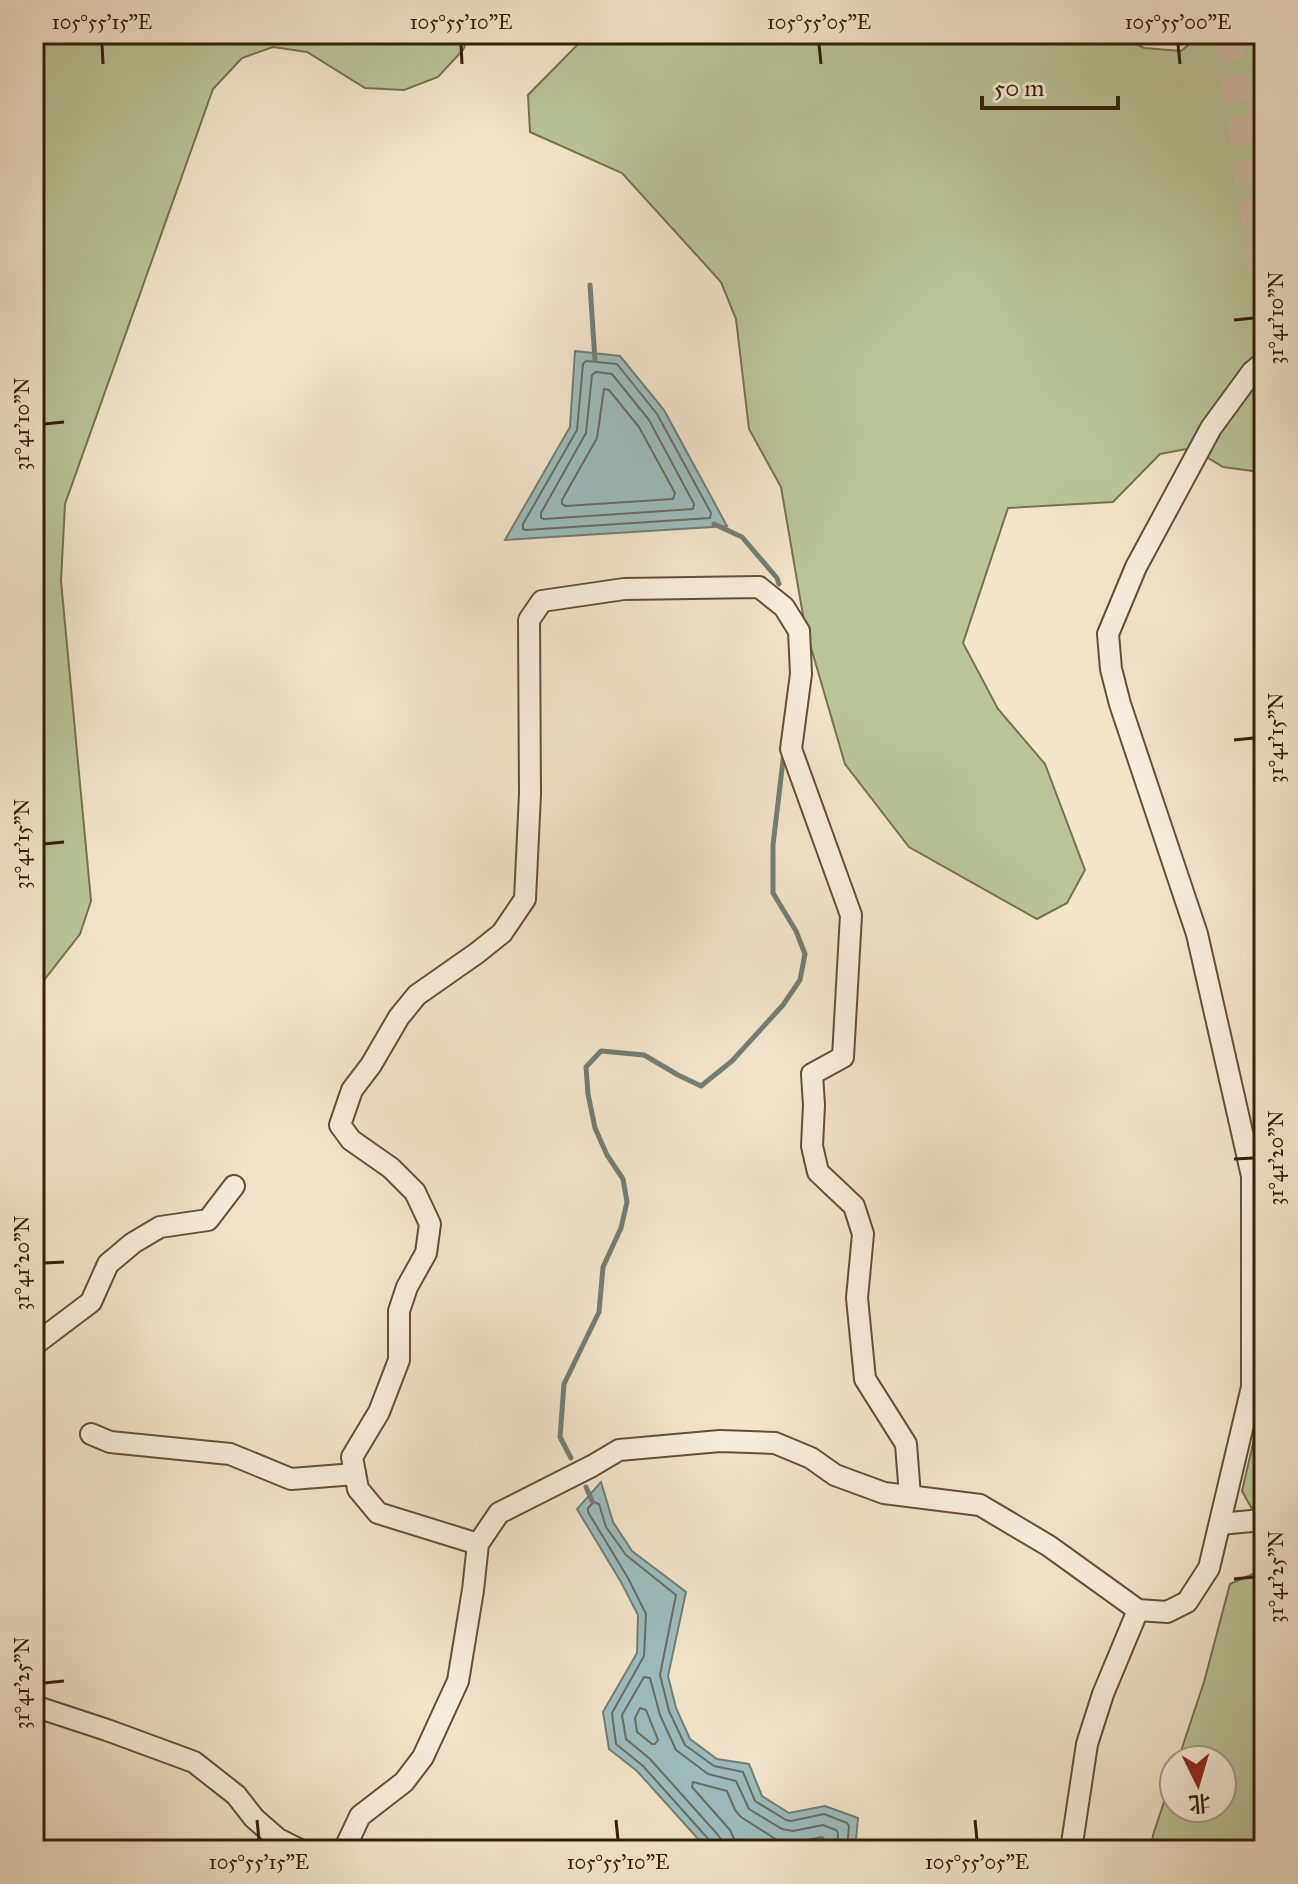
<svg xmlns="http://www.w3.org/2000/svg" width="1298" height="1884" viewBox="0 0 1298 1884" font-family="'IM FELL Great Primer','Noto Serif SC',serif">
	<rect width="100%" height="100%" fill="#f2e5cc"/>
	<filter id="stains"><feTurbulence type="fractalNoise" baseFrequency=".0025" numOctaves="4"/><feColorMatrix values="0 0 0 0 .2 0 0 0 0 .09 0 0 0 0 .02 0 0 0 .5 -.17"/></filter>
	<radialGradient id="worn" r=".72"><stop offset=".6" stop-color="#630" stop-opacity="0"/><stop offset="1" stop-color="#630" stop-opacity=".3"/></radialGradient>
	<!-- green -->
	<g fill="#b9c599" stroke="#767250" stroke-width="2">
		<polygon points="34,34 470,34 463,50 438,77 404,90 365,88 307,52 273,47 242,58 213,89 65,504 61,581 91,901 80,934 34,993"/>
		<polygon points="588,34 1117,34 1144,48 1181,51 1202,34 1264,34 1264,470 1260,472 1223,467 1192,448 1160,454 1113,502 1008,508 963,643 998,709 1045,764 1085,870 1067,903 1037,919 909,847 845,764 805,627 781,487 749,429 736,319 721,282 622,173 530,132 528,95"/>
		<polygon points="1264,1375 1264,1476 1252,1509 1242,1491 1262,1405"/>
		<polygon points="1264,1569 1264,1850 1151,1850 1153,1835 1174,1772 1174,1808 1222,1808 1222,1760 1178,1760 1204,1682 1230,1584"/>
	</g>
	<!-- water -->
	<g fill="#9ebdbf" stroke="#737e75" stroke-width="2">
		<polygon points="575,351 620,356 664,410 727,526 505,540 570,427"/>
		<polygon points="601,1482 613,1522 632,1551 686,1592 668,1676 676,1708 690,1739 717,1759 749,1764 762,1796 789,1813 825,1806 858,1818 855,1850 708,1850 637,1771 609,1749 603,1712 637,1653 638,1615 621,1582 577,1509"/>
	</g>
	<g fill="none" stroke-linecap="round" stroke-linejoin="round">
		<!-- shore -->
		<g stroke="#686e63" stroke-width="2">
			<polygon points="586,361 617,364 657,414 711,513 710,518 526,530 523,529 523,524 577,430 583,364"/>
			<polygon points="596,372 612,374 649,420 694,504 693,509 544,519 541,518 541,513 586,433 592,375"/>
			<polygon points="604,389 609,390 639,427 675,493 673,499 566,506 562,504 562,500 597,438"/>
			<polygon points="640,1708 646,1710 658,1740 655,1744 652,1744 637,1732 635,1718"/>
			<polyline points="713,1850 711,1842 643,1766 616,1744 612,1713 644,1656 646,1614 628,1578 588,1512 588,1508 594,1502 599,1504 606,1527 626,1555 676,1595 660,1675 669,1711 685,1745 714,1766 743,1772 755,1801 786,1820 791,1821 824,1814 847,1823 849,1826 847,1850"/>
			<polyline points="723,1850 723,1842 718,1835 650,1759 626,1739 622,1715 644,1677 650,1678 660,1715 676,1750 708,1774 736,1781 749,1809 782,1829 793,1831 823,1825 836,1830 838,1833 837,1850"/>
			<polyline points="735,1850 734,1839 730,1830 692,1787 693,1782 727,1791 735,1810 741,1817 777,1840 792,1843 822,1837 825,1840 825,1850"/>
		</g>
		<!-- stream -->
		<g stroke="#737e75" stroke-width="5">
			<polyline points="590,285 595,360"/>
			<polyline points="714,524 742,537 777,578 779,584"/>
			<polyline points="571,1458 560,1437 564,1384 599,1312 603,1267 621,1228 627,1202 623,1179 607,1155 595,1128 588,1094 586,1067 601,1051 644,1055 678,1075 701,1086 732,1061 783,1005 800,980 805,954 796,931 773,893 773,845 784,752"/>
			<polyline points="586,1487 592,1501"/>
		</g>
		<!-- highway-tunnel -->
		<polyline stroke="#ccbda5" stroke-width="28" stroke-dasharray="28 14" stroke-linecap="butt" points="1228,34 1264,282"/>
		<!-- minor casing -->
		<g stroke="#635038" stroke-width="24">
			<g id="minor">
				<polyline points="34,1345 91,1302 108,1264 133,1243 160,1227 208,1220 234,1186"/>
				<polyline points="91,1434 110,1442 230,1454 291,1479 355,1474"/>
				<polyline points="1220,1524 1262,1520 1264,1516"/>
				<polyline points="478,1544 378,1513 358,1489 352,1457 379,1412 399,1360 399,1311 407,1287 426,1253 430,1224 415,1192 391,1168 351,1140 340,1125 352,1090 371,1065 399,1017 417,995 477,953 502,933 525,899 530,794 529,620 542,601 624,589 759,587 784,607 799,631 801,674 791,749 851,915 843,1057 812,1074 814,1105 812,1146 818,1172 854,1206 863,1234 857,1298 865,1379 906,1444 910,1496"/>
				<polyline points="34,1706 107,1730 194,1762 236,1795 254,1818 278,1839 300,1850"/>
				<polyline points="344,1850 360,1816 404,1782 423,1757 458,1681 473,1590 478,1544 499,1513 592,1466 619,1450 720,1441 775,1443 811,1458 835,1475 884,1493 980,1505 1049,1546 1138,1610 1167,1612 1187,1602 1209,1568 1252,1387 1252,1176 1197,934 1120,704 1111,669 1108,634 1136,567 1211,428 1252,372 1264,362"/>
				<polyline points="1071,1850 1087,1744 1103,1694 1138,1610"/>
			</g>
		</g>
		<!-- minor -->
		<use href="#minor" stroke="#f7eede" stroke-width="20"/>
	</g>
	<!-- ticks -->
	<path fill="none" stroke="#331f07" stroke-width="3" d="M102 44 103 64M461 44 462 64M819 44 821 64M1178 44 1180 64M1234 320 1254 318M44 424 64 422M1234 740 1254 738M44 844 64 842M1234 1159 1254 1158M44 1263 64 1262M1234 1579 1254 1577M44 1683 64 1681M257 1820 259 1840M616 1820 618 1840M975 1820 977 1840"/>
	<!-- margin -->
	<rect width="1298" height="1884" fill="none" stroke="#f2e5cc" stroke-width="88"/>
	<!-- north arrow -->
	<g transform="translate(1198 1784) rotate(175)"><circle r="38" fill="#f7eede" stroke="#a99b88" stroke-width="2"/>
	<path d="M0-6L14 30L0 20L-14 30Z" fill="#8f2418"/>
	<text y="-12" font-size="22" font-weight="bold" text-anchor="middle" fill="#331f07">北</text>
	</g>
	<!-- scale -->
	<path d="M982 96v12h136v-12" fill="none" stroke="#331f07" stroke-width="4"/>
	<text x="994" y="96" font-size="24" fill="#331f07" stroke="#f7eede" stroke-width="6" paint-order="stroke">50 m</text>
	<rect x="44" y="44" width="1210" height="1796" fill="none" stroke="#331f07" stroke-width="3"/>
	<g font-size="20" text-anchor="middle" fill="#331f07">
		<text x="102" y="29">105°55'15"E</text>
		<text x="461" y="29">105°55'10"E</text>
		<text x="819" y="29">105°55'05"E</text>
		<text x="1178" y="29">105°55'00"E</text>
		<text transform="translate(1276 318) rotate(-90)" y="7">31°41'10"N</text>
		<text transform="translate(22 424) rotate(-90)" y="7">31°41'10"N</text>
		<text transform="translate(1276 738) rotate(-90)" y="7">31°41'15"N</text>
		<text transform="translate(22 844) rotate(-90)" y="7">31°41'15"N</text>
		<text transform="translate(1276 1158) rotate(-90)" y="7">31°41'20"N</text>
		<text transform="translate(22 1263) rotate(-90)" y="7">31°41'20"N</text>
		<text transform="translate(1276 1577) rotate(-90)" y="7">31°41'25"N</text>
		<text transform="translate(22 1683) rotate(-90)" y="7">31°41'25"N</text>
		<text x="259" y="1869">105°55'15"E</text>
		<text x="618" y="1869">105°55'10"E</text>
		<text x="977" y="1869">105°55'05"E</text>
	</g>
	<rect width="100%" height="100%" filter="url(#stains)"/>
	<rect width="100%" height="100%" fill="url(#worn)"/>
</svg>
